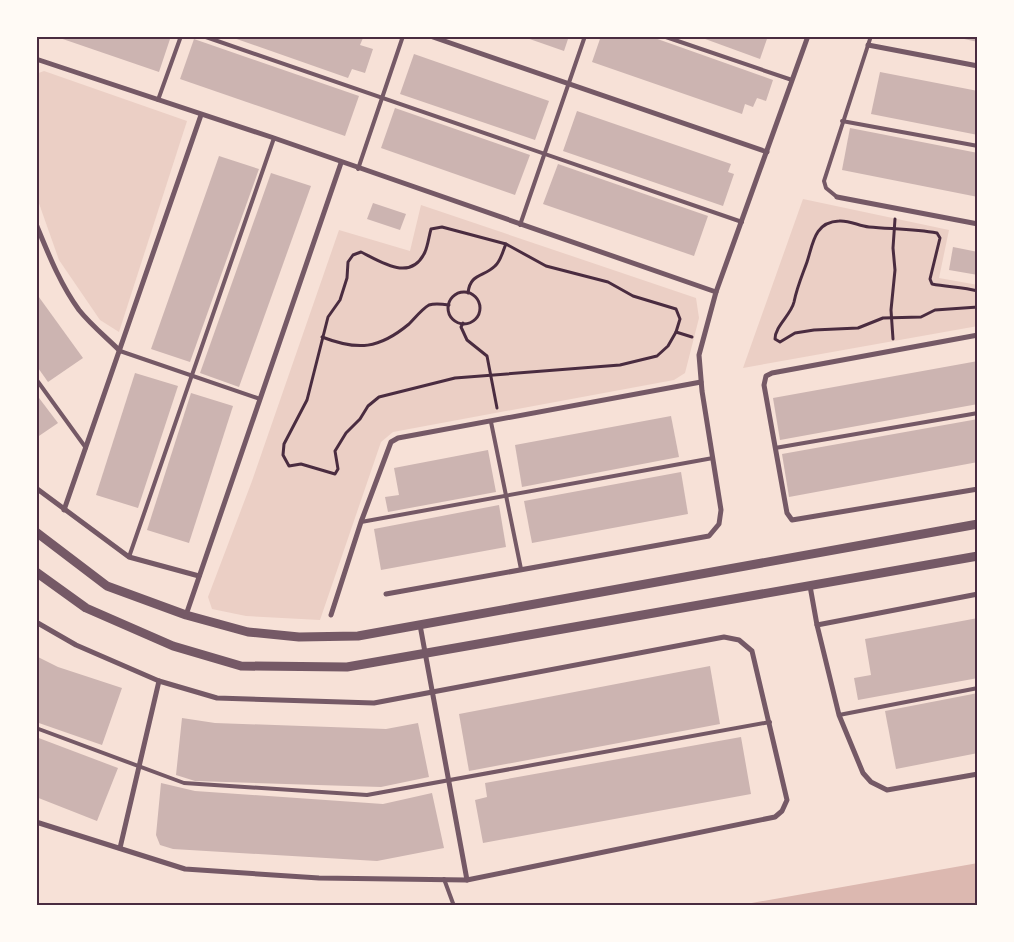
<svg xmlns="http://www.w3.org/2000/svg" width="1014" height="942" viewBox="0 0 1014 942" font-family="'Crimson Pro',serif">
	<rect width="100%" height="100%" fill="#f7e1d7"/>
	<!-- green -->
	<g fill="#ebcfc5">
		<polygon points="44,71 187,121 119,332 100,320 59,260 36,195 36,74"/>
		<polygon points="803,199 949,230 939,278 978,285 978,326 743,368"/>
		<polygon points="421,205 696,298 699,318 685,373 674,380 393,432 381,442 320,620 246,616 212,609 208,597 252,481 339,230 410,251"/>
	</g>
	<!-- water -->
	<polygon fill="#dcb8b0" points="978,863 978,906 735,906"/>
	<!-- building -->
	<g fill="#ccb4b1">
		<polygon points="54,36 171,36 159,72"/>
		<polygon points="228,36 357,36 363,38 360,45 373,49 365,73 352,69 348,78"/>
		<polygon points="521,36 569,36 564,51"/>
		<polygon points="601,36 649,36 773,80 766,101 757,98 753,107 745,104 742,114 592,62"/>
		<polygon points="697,36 768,36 760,59"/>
		<polygon points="956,36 978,36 978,42 955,37"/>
		<polygon points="194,39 359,96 345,136 180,79"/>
		<polygon points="414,54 549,101 535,140 400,94"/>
		<polygon points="880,72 978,91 978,135 871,114"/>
		<polygon points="395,108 530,155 515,195 381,148"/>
		<polygon points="577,111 731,164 728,172 734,174 723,206 563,151"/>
		<polygon points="850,128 978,153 978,197 842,170"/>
		<polygon points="219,156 259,169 190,362 151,349"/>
		<polygon points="558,164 708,216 694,256 543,204"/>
		<polygon points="271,173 311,186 239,387 200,373"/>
		<polygon points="373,203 406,214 400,230 367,219"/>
		<polygon points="953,247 978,252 978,275 949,270"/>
		<polygon points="36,293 83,358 48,382 36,365"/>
		<polygon points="978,361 978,404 780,440 773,398"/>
		<polygon points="135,373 178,386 138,508 96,495"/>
		<polygon points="191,393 233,406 189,543 147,530"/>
		<polygon points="36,394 58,423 36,438"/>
		<polygon points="671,416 679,457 522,487 515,445"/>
		<polygon points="978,419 978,462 789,497 782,454"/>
		<polygon points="488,450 496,492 388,512 385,497 399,495 394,468"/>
		<polygon points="681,472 688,514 532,543 524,501"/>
		<polygon points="499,505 506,547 381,570 374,529"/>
		<polygon points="978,618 978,678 858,700 854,678 871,675 865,639"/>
		<polygon points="36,656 58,667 122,688 102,745 36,722"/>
		<polygon points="710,666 720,724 469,771 459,714"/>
		<polygon points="978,693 978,753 896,769 885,711"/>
		<polygon points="182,718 215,723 386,729 418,723 429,777 381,787 195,781 176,775"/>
		<polygon points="36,737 118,768 97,821 36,797"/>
		<polygon points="741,737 751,794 483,843 475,800 487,797 485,783"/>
		<polygon points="161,783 195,791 383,804 432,793 444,848 377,861 173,849 160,845 156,835"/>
	</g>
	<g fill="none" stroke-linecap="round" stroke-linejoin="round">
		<!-- path -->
		<g stroke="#4a2c40" stroke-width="3">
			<path d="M442 227 506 244 546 266 608 282 633 296 676 309 680 319 676 332 668 346 657 356 620 365 455 378 379 397 368 406 360 419 346 433 335 451 338 469 335 474 301 464 289 466 283 455 284 444 307 400 328 317 340 300 347 278 348 262 353 255 361 252C383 263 411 282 425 252 428 245 429 236 431 229Z"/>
			<path d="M978 291C963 287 948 287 932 284L930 279 940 238 937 233C915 229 891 229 869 227 859 226 849 220 839 221 814 222 813 244 807 262 802 276 797 287 794 302 791 315 775 326 775 339L780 342 795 333 814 330 858 328 883 318 921 317 935 310 978 307"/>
			<circle cx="464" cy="308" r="16"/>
			<path d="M468 293C470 273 484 277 495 266 501 261 503 250 506 244"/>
			<polyline points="463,323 461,327 467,340 487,356 497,408"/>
			<polyline points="676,332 692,337"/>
			<path d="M322 337C358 351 379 349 409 324 415 318 422 309 429 305 435 303 442 304 449 305"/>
			<polyline points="893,339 891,310 895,270 893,248 895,219"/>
		</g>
		<!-- service -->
		<g stroke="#755966" stroke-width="4">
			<polyline points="203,36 742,222"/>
			<polyline points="663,36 792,80"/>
			<polyline points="158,100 181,36"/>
			<polyline points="842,121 978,146"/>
			<polyline points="358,169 403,36"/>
			<polyline points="837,197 826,188 824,181 871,36"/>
			<polyline points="520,225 585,36"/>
			<polyline points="120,351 260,399"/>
			<polyline points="36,379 86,448"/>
			<polyline points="491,422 521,569"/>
			<polyline points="775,448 978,413"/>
			<polyline points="361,522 713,458"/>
			<polyline points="129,557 274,138"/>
			<polyline points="839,715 978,688"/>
			<polyline points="36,728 184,783 367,795 770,722"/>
			<polyline points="444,879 454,906"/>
		</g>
		<!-- minor -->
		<g stroke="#755966" stroke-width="5">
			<polyline points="430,36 767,152"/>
			<polyline points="868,45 978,66"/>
			<polyline points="36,59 274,138 716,292"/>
			<polyline points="837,197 978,224"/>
			<path d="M36 224C48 253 60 284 79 310 91 325 107 338 120 351"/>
			<polyline points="978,335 772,373 766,376 764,385 787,513 792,520 978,489"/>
			<polyline points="36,488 129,557 199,576"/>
			<polyline points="64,510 201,115"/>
			<polyline points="810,586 817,625 839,715 863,773 871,782 887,790 978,774"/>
			<polyline points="386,594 709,536 719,524 721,510 702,391 699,355 716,292 808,36"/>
			<polyline points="186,615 341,163"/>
			<polyline points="331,615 361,522 391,442 398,438 701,382"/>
			<polyline points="36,622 76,645 159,681 217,698 374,703 724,637 739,640 752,651 787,800 782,811 775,817 467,880 319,878 185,869 36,822"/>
			<polyline points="420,625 467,880"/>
			<polyline points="817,625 978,594"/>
			<polyline points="120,848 159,681"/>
		</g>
		<!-- tertiary -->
		<g stroke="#755966" stroke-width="9">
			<polyline points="36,532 107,586 186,615 248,632 299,637 358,636 978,524"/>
			<polyline points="36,572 86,608 173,646 241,666 347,667 978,556"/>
		</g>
	</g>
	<!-- border -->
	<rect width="1014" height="942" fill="none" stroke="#fffaf5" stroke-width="75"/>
	<rect x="38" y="38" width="938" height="866" fill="none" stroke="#4a2c40" stroke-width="2"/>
</svg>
